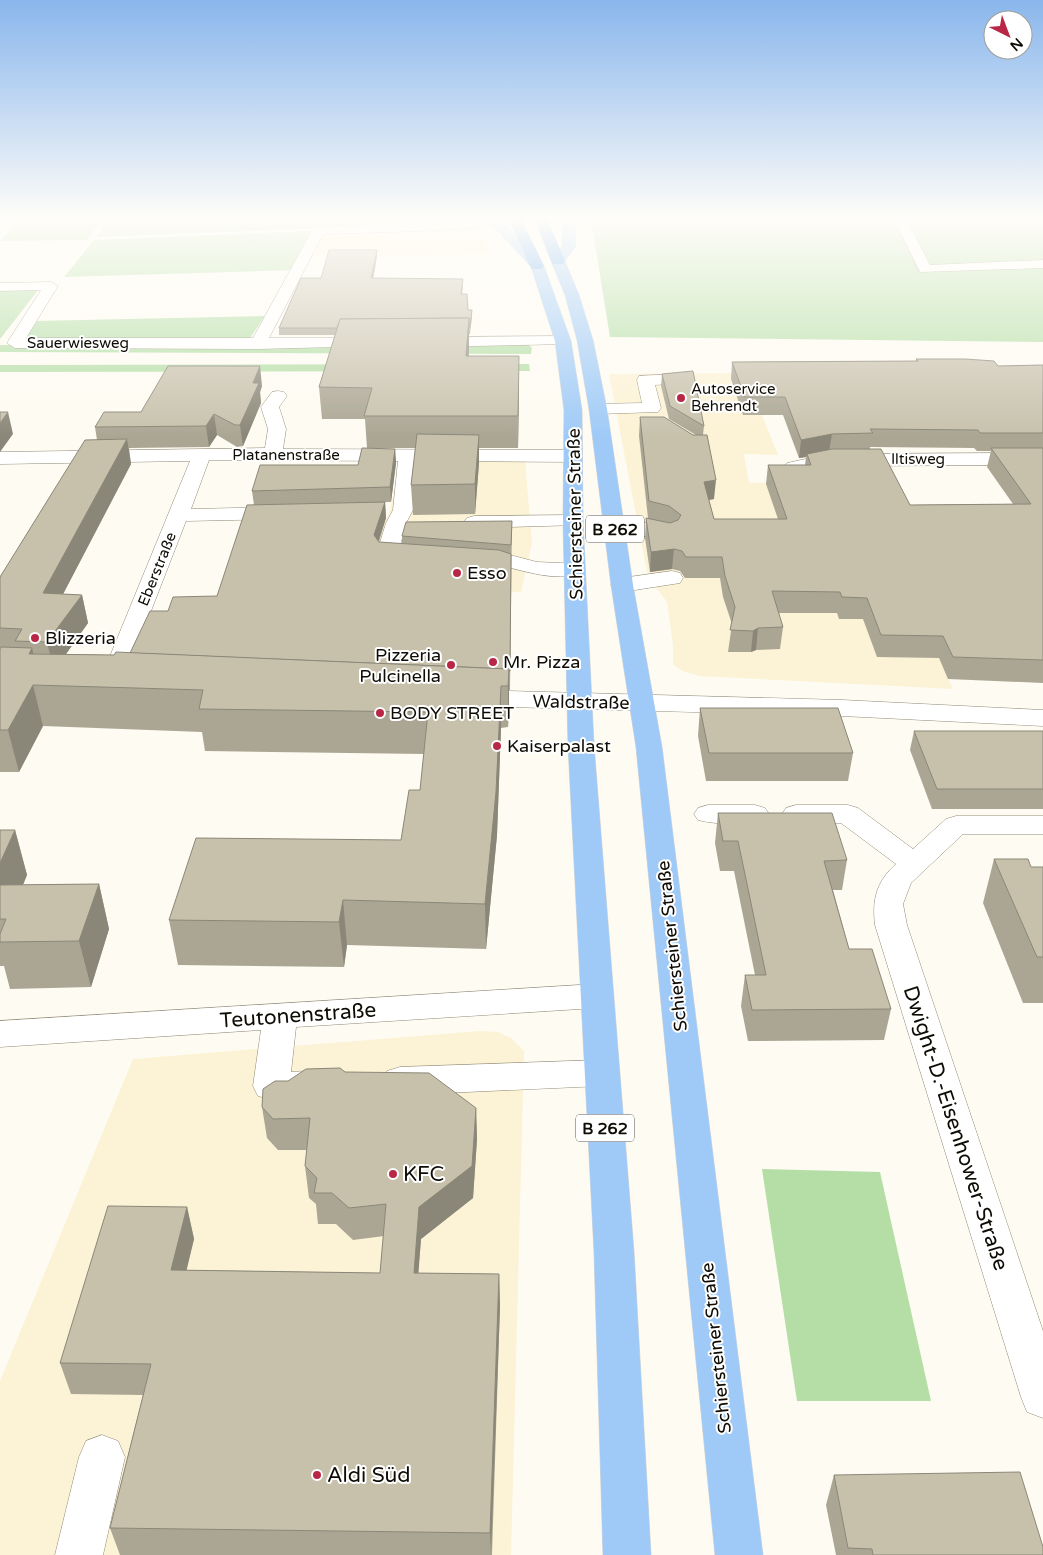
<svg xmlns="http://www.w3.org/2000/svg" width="1043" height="1555" viewBox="0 0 1043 1555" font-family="'Varela Round',sans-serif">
	<rect width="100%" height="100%" fill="#fefbf2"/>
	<!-- built -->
	<g fill="#fcf2d5">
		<polygon points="475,227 493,254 309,257 323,232"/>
		<polygon points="745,373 778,455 744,454 749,483 810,482 872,511 953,689 700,676 682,671 673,664 673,645 667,602 648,577 609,374"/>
		<polygon points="400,461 525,461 532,543 521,592 354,592 390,511"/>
		<polygon points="480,1031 498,1032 511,1038 524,1051 511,1555 0,1555 0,1381 133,1059"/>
	</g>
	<!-- green -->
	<g fill="#b4dea5">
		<polygon points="21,219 102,219 87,240 0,241"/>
		<polygon points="109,219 448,219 426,224 97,237"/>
		<polygon points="591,219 1043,219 1043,342 610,337"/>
		<polygon points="311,231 294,270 64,277 94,240"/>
		<polygon points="0,289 39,289 0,339"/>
		<polygon points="265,316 248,341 33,340 25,336 35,321"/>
		<polygon points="527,343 532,348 531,354 0,352 0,345 230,346"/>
		<polygon points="529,364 530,371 0,372 0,365"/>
		<polygon points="762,1169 880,1172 931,1401 797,1401"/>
	</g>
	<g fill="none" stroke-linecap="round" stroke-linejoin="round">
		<!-- minor casing -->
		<g stroke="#908a76" stroke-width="1">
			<g id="minor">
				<path d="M447 219H499L501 222C493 231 346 233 323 234L269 338H369L377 343 375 346 258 349 15 348 7 343 41 290 0 291V283L51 282 58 286 26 338H253L314 227 448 221Z"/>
				<polygon points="894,219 906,219 930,265 1043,260 1043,268 920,272"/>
				<polygon points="563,336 569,338 571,341 569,344 432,347 424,342 432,337"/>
				<polygon points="676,374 682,375 684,379 682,383 655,385 661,408 658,412 598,414 592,413 589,409 592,405 598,404 642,403 637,380 639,376"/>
				<path d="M278 391 284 392 287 396 279 407 286 429 283 449 573 450 580 452 582 456 580 460 573 462 417 461 413 510 406 523 400 546 425 549 428 554 425 559C411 562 394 560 380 557L377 552 386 523 393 510 398 461 209 460 191 509 281 507 288 509 291 513 288 517 281 519 186 521 123 683 120 688 111 690 102 688 99 683 190 461 0 464V452L265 448 268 429 261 407 272 392Z"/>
				<polygon points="1043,453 1043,465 829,466 794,473 787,471 784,467 787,463 829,454"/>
				<polygon points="573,515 580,517 583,521 580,525 474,528 467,526 464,522 467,518 474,516"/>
				<path d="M615 519C630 521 670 523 678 535L675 539 668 541 608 529 605 525 608 521Z"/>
				<path d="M475 552 502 553 537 562 582 564 585 569 582 574C552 581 530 572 502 566 491 563 479 565 467 563L464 558 467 553Z"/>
				<polygon points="672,571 680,573 683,578 680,583 622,592 614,590 611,585 614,580 622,578"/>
				<polygon points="471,690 842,700 1043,710 1043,726 842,716 471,706 462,703 458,698 462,693"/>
				<path d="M708 805H755L765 808 769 814 765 820C745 825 718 825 698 820L694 814 698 808Z"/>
				<path d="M796 805H848L858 808 913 849 946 819 956 816H1043V834H963L911 883 903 904 907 925 1043 1331V1418L1027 1412 1021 1397 875 925C872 900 876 882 896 864L841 823H796L786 820 782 814 786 808Z"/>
				<path d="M596 984 608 988 613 996 608 1004 596 1008 296 1027 291 1072 307 1071 320 1075 325 1085 320 1095C300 1101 278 1102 258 1096L253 1086 261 1030 0 1047V1021Z"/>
				<polygon points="601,1060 614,1064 619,1073 614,1082 601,1086 400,1095 387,1091 382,1081 387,1071 400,1067"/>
				<polygon points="102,1435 118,1441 125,1457 103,1555 55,1555 79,1457 86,1441"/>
			</g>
		</g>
		<!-- major casing -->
		<g stroke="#d8d8d7" stroke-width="1">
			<g id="major">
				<polygon points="487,219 500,219 544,266 571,341 582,410 583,521 594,745 634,1252 651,1555 603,1555 594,1252 568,745 563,521 564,410 555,341 531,267"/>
				<polygon points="563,219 575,219 576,246 565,261 579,295 593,340 607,409 633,585 662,747 763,1555 715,1555 636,747 611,585 589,409 577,340 565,295 551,261 562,246"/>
			</g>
		</g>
		<!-- highway casing -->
		<g stroke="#d8d8d7" stroke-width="1">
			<g id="highway">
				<polygon points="509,219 521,219 544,266 542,269 532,269 530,266"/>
				<polygon points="535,219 547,219 565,261 563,264 553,264 551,261"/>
			</g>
		</g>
		<!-- minor -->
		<use href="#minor" fill="#fff" fill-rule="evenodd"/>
		<!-- major -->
		<use href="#major" fill="#9fcaf7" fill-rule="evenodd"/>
		<!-- highway -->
		<use href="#highway" fill="#5fa6f1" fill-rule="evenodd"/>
	</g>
	<!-- wall -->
	<g fill="#aba694" fill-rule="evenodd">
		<polygon points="377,256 373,278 463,286 462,294 468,310 472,317 470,334 469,334 469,356 519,386 518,448 479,448 479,463 475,514 413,515 411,485 416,448 367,448 365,419 322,419 319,387 335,335 279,335 279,328 321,278"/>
		<path d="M916 359 998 366 1043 365V683L948 679 939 658 877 657 863 619H839L837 613H778L783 627 780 649 756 650 751 652H728L732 624 723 597 720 578H685L680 571 672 569 650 572 645 538 646 518H648L639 436 640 417 693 435H696L669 419 661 386 662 374 704 426 703 435 714 499 709 500 714 519H778L766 484 768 465H805L806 457 799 458 783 415H743L731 379 732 362 916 361ZM870 447 974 448 977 451H991L987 467 1013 504 910 505 870 449Z"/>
		<polygon points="262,386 260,392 261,403 243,446 237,447 217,435 209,447 129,448 131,464 63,594 82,595 88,623 66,654 114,655 130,653 168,611 217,596 254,505 252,491 358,465 395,449 396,463 391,502 385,502 386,518 379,542 402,544 402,536 512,521 510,690 509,690 508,727 501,728 497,835 486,949 347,945 344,967 178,965 169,920 401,840 420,790 424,754 205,751 202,732 43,726 19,772 0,772 0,577 97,440 95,427 141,412"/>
		<polygon points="700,708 853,753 848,781 706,781 698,736"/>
		<polygon points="914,731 1043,731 1043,809 932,809 910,750"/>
		<polygon points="718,813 847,860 842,890 833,890 849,949 891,1009 884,1040 748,1041 741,1006 745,975 755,975 734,871 720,871 715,843"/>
		<polygon points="0,830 15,830 27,875 23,885 99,884 109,929 91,987 10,989 4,966 0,966"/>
		<polygon points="994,859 1031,867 1043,867 1043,1003 1023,1003 983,903"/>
		<polygon points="345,1072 476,1108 477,1139 473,1198 421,1239 418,1273 499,1274 500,1306 492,1555 120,1555 110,1528 143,1395 71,1394 60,1363 187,1207 194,1239 186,1270 380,1273 384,1236 353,1240 336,1224 318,1224 316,1204 309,1198 305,1166 307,1150 278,1150 267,1138 262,1107 288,1081"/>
		<polygon points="834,1475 1043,1555 836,1555 826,1505"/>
	</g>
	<!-- shaded-wall -->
	<g fill="#8b8778">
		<polygon points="377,250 377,256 372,285 371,278"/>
		<polygon points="469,318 469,347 466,386 466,356"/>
		<polygon points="519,356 519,386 518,448 518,416"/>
		<polygon points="260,366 262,386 260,392 261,403 243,446 240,425 253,383"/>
		<polygon points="8,412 13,434 0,452 0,423"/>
		<polygon points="214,414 217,435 209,447 206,426"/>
		<polygon points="832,434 829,452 807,454 806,457 799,458 801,440"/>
		<polygon points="479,435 479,463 475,514 475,484"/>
		<polygon points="127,439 131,464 49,621 43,593"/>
		<polygon points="395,449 396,463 391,502 390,487"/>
		<polygon points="716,480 714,499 702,501 704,482"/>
		<polygon points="385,502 386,518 375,551 374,535"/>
		<polygon points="674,549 672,569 650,572 651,552"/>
		<polygon points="82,595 88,623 54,671 47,642"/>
		<polygon points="758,628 756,650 751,652 753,631"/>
		<polygon points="32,648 41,685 29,654"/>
		<polygon points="509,669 509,709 508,727 508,686"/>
		<polygon points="33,685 43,726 19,772 8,730"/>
		<polygon points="501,686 501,728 497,835 486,949 485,904"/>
		<polygon points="15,830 27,875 7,922 6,919 0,919 0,863"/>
		<polygon points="99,884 109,929 91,987 79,941"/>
		<polygon points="343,900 347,945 344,967 339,922"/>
		<polygon points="476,1108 477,1139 473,1198 421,1239 416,1305 414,1273 419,1207"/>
		<polygon points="187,1207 194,1239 179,1302 171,1270"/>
		<polygon points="499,1274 500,1306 491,1555 490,1533"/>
	</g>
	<!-- building -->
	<g fill="#c7c1ac" stroke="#8b8778">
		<polygon points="329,250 377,250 371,278 463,279 461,294 467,294 468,310 472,310 470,327 469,327 469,318 340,319 337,328 279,328 301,278 321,278"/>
		<polygon points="469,318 466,356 519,356 518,416 364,416 372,388 319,387 340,319"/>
		<polygon points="916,359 965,359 994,361 998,366 1043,365 1043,433 980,433 978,430 870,429 873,433 832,434 801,440 785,397 745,397 732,362 918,361"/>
		<polygon points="168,366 260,366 253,383 259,383 240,425 235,425 214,414 206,426 95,427 104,412 141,412"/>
		<polygon points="693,371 704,426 670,406 662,374"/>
		<polygon points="0,412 8,412 0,423"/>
		<polygon points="640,417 664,417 693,435 707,435 716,480 704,482 714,519 787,519 768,465 811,465 807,454 832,449 881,449 910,505 1031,504 991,448 1043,448 1043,660 953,657 943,636 881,635 867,598 842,597 840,592 772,591 783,627 758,628 753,631 730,630 735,607 725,576 722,557 686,557 682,551 674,549 651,552 646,518 670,523 678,520 681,515 669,506 649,501"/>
		<polygon points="417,434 479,435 475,484 411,485"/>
		<polygon points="127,439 43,593 82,595 47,642 15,641 22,629 0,628 0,577 85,440"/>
		<polygon points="362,448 395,449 390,487 252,491 260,465 358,465"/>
		<polygon points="385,502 374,535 379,542 499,550 511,554 510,671 509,671 509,669 130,653 150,611 168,611 173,597 217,596 247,505"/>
		<polygon points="512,521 511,545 402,536 406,522"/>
		<polygon points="1,647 32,648 29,654 114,655 116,652 509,669 508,686 501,686 496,792 485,904 343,900 339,922 169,920 196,838 401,840 409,790 420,790 428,712 199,709 203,690 33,685 8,730 0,730 0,649"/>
		<polygon points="700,708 838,708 853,753 709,753"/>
		<polygon points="914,731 1043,731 1043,789 937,789"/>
		<polygon points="718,813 832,813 847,860 824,861 849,949 872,949 891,1009 752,1010 745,975 766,975 738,841 723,841"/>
		<polygon points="0,830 15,830 0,863"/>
		<polygon points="994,859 1028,859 1031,867 1043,867 1043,957 1037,957"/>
		<polygon points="99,884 79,941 0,942 0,934 6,919 0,919 0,885"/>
		<polygon points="340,1068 345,1072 429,1073 476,1108 472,1166 419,1207 414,1273 499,1274 490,1533 110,1528 151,1364 60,1363 108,1206 187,1207 171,1270 380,1273 386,1204 349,1208 332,1193 314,1193 317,1178 305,1166 310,1118 273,1119 262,1107 263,1089 275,1081 288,1081 306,1069"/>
		<polygon points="1020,1472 1043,1547 1043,1555 873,1555 872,1549 848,1548 834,1475"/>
	</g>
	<!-- sky -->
	<linearGradient id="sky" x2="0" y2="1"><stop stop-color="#89b6ec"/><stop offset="0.5" stop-color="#fffdf9"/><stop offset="1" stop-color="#fffdf9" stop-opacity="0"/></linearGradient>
	<rect width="1043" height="437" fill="url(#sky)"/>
	<!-- markers -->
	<g fill="#b82745" stroke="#fff" stroke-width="2">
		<circle cx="681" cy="398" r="5"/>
		<circle cx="457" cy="573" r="5"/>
		<circle cx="35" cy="638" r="5"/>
		<circle cx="493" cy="662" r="5"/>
		<circle cx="451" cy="665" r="5"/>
		<circle cx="380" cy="713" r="5"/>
		<circle cx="497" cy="746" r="5"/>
		<circle cx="393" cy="1174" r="5"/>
		<circle cx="317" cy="1475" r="5"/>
	</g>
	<g text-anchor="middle" stroke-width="4" stroke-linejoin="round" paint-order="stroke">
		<!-- far-street labels -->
		<g font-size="15" fill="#0e0c05" stroke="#fff">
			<text x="78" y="348">Sauerwiesweg</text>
			<text x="286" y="460">Platanenstraße</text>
			<text x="918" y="464">Iltisweg</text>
			<text transform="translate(157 569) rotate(-68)" y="5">Eberstraße</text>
		</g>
		<!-- far-poi labels -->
		<g font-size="15" fill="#0e0c05" stroke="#fff" text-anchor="start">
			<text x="691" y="394">Autoservice<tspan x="691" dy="17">Behrendt</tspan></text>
		</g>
		<!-- shield labels -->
		<g fill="#fff" stroke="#565550" stroke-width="1">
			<rect x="586" y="515.5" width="58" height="27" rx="4"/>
			<rect x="576" y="1114.5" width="58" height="27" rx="4"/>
		</g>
		<g font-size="16" font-weight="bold" fill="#0e0c05">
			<text x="615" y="535">B 262</text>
			<text x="605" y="1134">B 262</text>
		</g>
		<!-- street labels -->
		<g font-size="18" fill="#0e0c05" stroke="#fff">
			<text transform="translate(575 514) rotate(-91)" y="6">Schiersteiner Straße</text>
			<text transform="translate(581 702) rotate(1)" y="6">Waldstraße</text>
			<text transform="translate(672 946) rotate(-96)" y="6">Schiersteiner Straße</text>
			<text transform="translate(716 1348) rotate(-96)" y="6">Schiersteiner Straße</text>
		</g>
		<!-- poi labels -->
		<g font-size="18" fill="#0e0c05" stroke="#fff" text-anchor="start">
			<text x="467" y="579">Esso</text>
			<text x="45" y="644">Blizzeria</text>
			<text x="441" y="661" text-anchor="end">Pizzeria<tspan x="441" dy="21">Pulcinella</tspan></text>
			<text x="503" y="668">Mr. Pizza</text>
			<text x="390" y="719">BODY STREET</text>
			<text x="507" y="752">Kaiserpalast</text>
		</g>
		<!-- near-street labels -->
		<g font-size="21" fill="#0e0c05" stroke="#fff">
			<text transform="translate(298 1015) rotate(-4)" y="7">Teutonenstraße</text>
			<text transform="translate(956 1128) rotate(72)" y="7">Dwight-D.-Eisenhower-Straße</text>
		</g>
		<!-- near-poi labels -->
		<g font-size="21" fill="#0e0c05" stroke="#fff" text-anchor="start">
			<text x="403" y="1181">KFC</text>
			<text x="327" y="1482">Aldi Süd</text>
		</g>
	</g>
	<!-- north arrow -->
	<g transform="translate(1008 35) rotate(138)"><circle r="24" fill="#ffffff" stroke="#9f9e9b"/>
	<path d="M0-4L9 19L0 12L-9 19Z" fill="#b82745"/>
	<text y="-8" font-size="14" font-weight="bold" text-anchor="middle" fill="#0e0c05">N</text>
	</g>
</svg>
